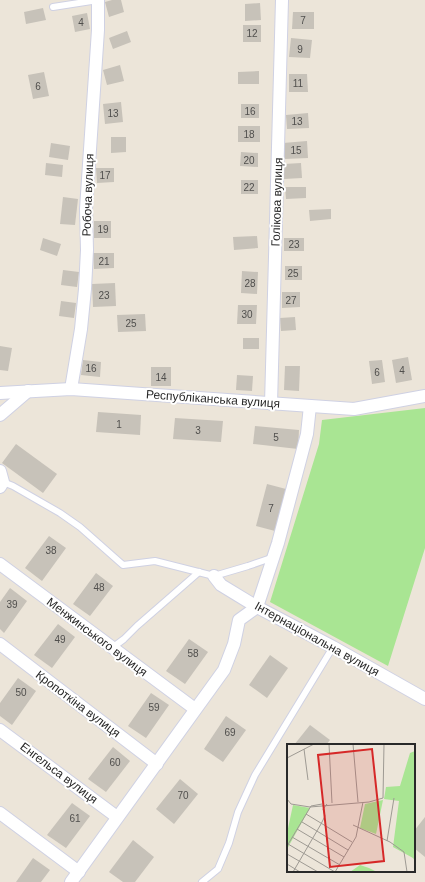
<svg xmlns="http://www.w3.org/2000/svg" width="425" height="882" viewBox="0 0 425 882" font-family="Helvetica,sans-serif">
	<rect width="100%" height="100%" fill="#ece5d9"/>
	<!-- green -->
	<polygon fill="#a9e593" points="425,408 425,548 388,666 270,602 319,444 322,420"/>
	<!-- building -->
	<g fill="#c7c2b9">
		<polygon points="112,0 121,0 124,12 109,17 105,2"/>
		<polygon points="260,3 261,20 245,21 245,4"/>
		<polygon points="43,8 46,20 26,24 24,12"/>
		<polygon points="293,12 314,12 314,29 292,29"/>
		<polygon points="87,13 90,29 75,32 72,16"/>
		<rect x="243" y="25" width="18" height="17"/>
		<polygon points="127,31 131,42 113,49 109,38"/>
		<polygon points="291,38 312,40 310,58 289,57"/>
		<polygon points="120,65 124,81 107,85 103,70"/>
		<polygon points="259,71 259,84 238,84 238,72"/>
		<polygon points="44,72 49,96 33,99 28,75"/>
		<polygon points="289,74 307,74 308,92 289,92"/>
		<polygon points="121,102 123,122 105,124 103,104"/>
		<rect x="241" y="104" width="18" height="14"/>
		<polygon points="308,113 309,128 287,129 286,115"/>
		<rect x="238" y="126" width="22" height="16"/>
		<polygon points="111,137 126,137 126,152 111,153"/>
		<polygon points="307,141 308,158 284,159 283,143"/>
		<polygon points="51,143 70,146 68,160 49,157"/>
		<polygon points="241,152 258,153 258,167 240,166"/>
		<polygon points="46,163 63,165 62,177 45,175"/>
		<polygon points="301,163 302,178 284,179 284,164"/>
		<polygon points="96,168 114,168 114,182 97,183"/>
		<rect x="241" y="180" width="17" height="14"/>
		<polygon points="285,187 306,187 306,198 286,199"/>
		<polygon points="63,197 78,199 75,225 60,224"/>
		<polygon points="331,209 331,219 310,221 309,210"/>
		<rect x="94" y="221" width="17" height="17"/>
		<polygon points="257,236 258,248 234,250 233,237"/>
		<polygon points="43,238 61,244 57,256 40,250"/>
		<rect x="284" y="238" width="20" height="13"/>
		<polygon points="93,253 114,253 114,268 94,269"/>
		<rect x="285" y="266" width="17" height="14"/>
		<polygon points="63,270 79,272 77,287 61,285"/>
		<polygon points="242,271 258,272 257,294 241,293"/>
		<polygon points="115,283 116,306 93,307 92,284"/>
		<polygon points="282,292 300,292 300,307 282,308"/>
		<polygon points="61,301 76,303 74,318 59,316"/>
		<polygon points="238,305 257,305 256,324 237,324"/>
		<polygon points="145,314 146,331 118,332 117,315"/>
		<polygon points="295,317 296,330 281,331 280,318"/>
		<rect x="243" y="338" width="16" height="11"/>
		<polygon points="0,346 12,348 8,371 0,370"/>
		<polygon points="408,357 412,380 396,383 392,360"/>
		<polygon points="83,360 101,362 100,377 81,375"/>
		<polygon points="382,360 385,382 372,384 369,361"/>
		<polygon points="285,366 300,366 299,391 284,390"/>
		<rect x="151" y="367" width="20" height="19"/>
		<polygon points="237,375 253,376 252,391 236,390"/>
		<polygon points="98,412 141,415 140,435 96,432"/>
		<polygon points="175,418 223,421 221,442 173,439"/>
		<polygon points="255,426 299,430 298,449 253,444"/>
		<polygon points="16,444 57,474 43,493 2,463"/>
		<polygon points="267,484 286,489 275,531 256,526"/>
		<polygon points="49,536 66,548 42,581 25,568"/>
		<polygon points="96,573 113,586 90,616 73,604"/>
		<polygon points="10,588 27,601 4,633 0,629 0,602"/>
		<polygon points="58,624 75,637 52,668 34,655"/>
		<polygon points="189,639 208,652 185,684 166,671"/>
		<polygon points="270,655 288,668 267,698 249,685"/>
		<polygon points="18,678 36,691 12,725 0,716 0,703"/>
		<polygon points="151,693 169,705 146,738 128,726"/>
		<polygon points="226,716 246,730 223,762 204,749"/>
		<polygon points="310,725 330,740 326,745 294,745"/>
		<polygon points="113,747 130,761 106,792 88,779"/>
		<polygon points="180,779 198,794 174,824 156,809"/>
		<polygon points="72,803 90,816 66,848 47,835"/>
		<polygon points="425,817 425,857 414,848 414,831"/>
		<polygon points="133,840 154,857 135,882 123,882 109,872"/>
		<polygon points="33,858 50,870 41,882 16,882"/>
	</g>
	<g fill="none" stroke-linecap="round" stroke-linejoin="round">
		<!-- lane casing -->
		<g stroke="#cfd1e3" stroke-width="8">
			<g id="lane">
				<polyline points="53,7 98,0"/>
				<polyline points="3,482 13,486 60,513 80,527 123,565 155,561 214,576 248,566 274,557"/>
				<polyline points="112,648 124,639 137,626 199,572"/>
				<polyline points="202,882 218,869 229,843 238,812 255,775 333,647"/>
			</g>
		</g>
		<!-- street casing -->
		<g stroke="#cfd1e3" stroke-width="14">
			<g id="street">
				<polyline points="71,389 81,329 85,289 87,250 86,209 98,30 98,0"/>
				<polyline points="0,393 71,389 354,409 425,396"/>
				<polyline points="271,404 282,0"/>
				<polyline points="0,415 28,391"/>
				<polyline points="0,471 3,482 0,487"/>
				<polyline points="0,564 195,709"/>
				<polyline points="214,576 221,585 257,607 333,647 425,699"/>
				<polyline points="0,644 157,764"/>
				<polyline points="0,730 117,817"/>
				<polyline points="0,813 79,872"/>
				<polyline points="71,882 224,670 234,644 239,620 257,607 278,543 307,434 310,406"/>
			</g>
		</g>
		<!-- lane -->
		<use href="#lane" stroke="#fff" stroke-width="6"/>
		<!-- street -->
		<use href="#street" stroke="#fff" stroke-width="12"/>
	</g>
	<g text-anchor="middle" stroke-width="4" stroke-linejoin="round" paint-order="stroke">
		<!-- number labels -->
		<g font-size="10" fill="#504f4d">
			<text x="303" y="24">7</text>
			<text x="81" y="26">4</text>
			<text x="252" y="37">12</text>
			<text x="300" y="53">9</text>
			<text x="298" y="87">11</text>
			<text x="38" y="90">6</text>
			<text x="250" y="115">16</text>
			<text x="113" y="117">13</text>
			<text x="297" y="125">13</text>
			<text x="249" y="138">18</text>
			<text x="296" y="154">15</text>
			<text x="249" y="164">20</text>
			<text x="105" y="179">17</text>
			<text x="249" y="191">22</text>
			<text x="103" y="233">19</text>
			<text x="294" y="248">23</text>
			<text x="104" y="265">21</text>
			<text x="293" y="277">25</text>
			<text x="250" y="287">28</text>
			<text x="104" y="299">23</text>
			<text x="291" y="304">27</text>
			<text x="247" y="318">30</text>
			<text x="131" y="327">25</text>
			<text x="91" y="372">16</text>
			<text x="402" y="374">4</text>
			<text x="377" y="376">6</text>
			<text x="161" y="381">14</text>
			<text x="119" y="428">1</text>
			<text x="198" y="434">3</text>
			<text x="276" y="441">5</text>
			<text x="271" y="512">7</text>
			<text x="51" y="554">38</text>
			<text x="99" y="591">48</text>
			<text x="12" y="608">39</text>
			<text x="60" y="643">49</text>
			<text x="193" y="657">58</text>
			<text x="21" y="696">50</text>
			<text x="154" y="711">59</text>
			<text x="230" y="736">69</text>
			<text x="115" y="766">60</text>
			<text x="183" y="799">70</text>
			<text x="75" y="822">61</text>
		</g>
		<!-- street labels -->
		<g font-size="12" fill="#292929" stroke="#fff">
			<text transform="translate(88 195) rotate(-88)" y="4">Робоча вулиця</text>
			<text transform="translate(277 202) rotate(-88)" y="4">Голікова вулиця</text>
			<text transform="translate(213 399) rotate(4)" y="4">Республіканська вулиця</text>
			<text transform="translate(97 637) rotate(37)" y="4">Менжинського вулиця</text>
			<text transform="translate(317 639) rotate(29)" y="4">Інтернаціональна вулиця</text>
			<text transform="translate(78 704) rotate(37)" y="4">Кропоткіна вулиця</text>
			<text transform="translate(59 773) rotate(37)" y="4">Енгельса вулиця</text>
		</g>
	</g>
	<!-- overview -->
	<g transform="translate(287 744)">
		<rect width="128" height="128" fill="#ece5d9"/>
		<path d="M128 7V117L126 114 106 103 112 57 97 55 99 43 113 42 123 9ZM96 56 89 90 73 84 78 60ZM6 61 23 64 0 105V89ZM73 121 82 124 90 128H63Z" fill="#a9e593"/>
		<path fill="none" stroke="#9e9a93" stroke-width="1" d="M42 0 45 59M66 0 71 58M17 5 21 36M0 14 27 0M0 55 4 60 23 63 82 58 96 54 97 0M19 70 65 98M15 78 61 106M66 81 103 98 117 108 120 128M10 85 57 113M5 93 53 121M100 97 107 54M1 100 48 128M0 102 24 62 35 60M0 110 31 128M0 120 13 128M6 128 34 80 38 72 36 65 40 60M48 128 69 93 76 58"/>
		<path fill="#d62828" fill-opacity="0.15" stroke="#d62828" stroke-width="2" d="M85 5 97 117 43 123 31 11Z"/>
		<rect width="128" height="128" fill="none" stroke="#292929" stroke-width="2"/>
	</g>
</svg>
